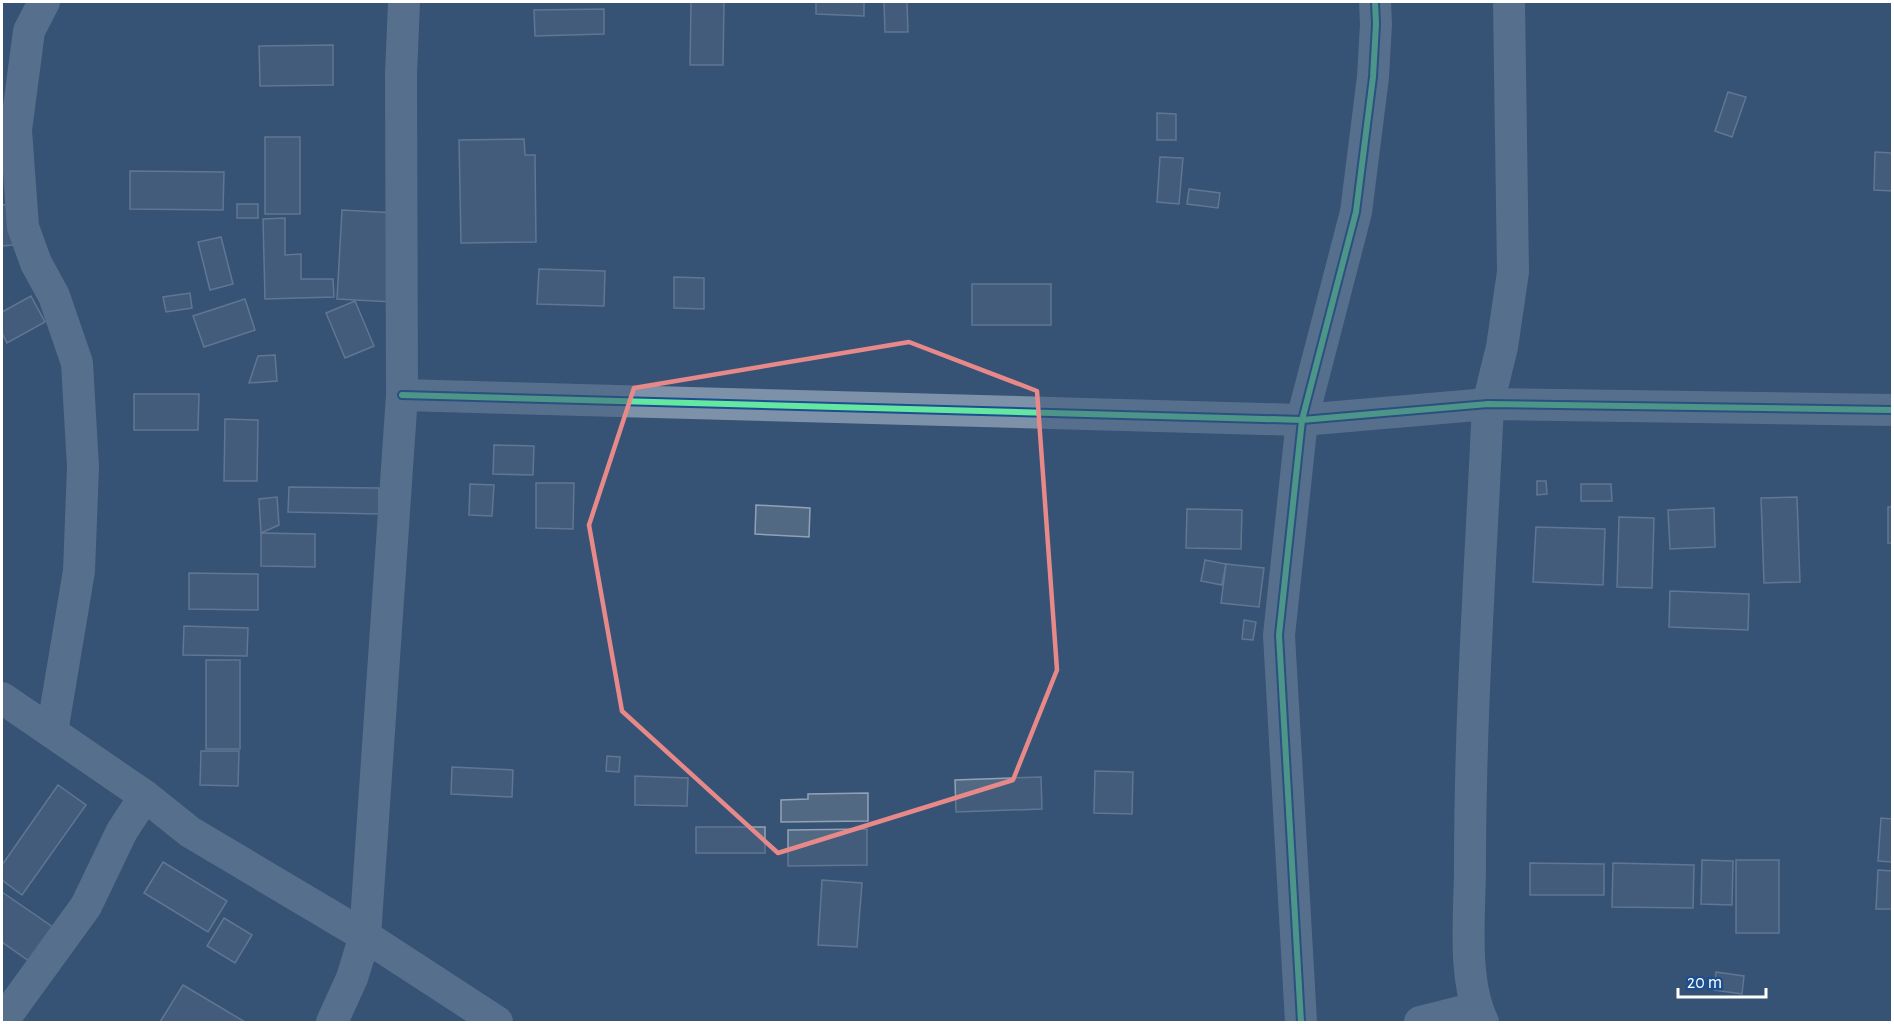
<svg xmlns="http://www.w3.org/2000/svg" width="1894" height="1024" viewBox="0 0 1894 1024" font-family="'Alegreya Sans',sans-serif">
	<rect width="100%" height="100%" fill="#365274"/>
	<!-- building -->
	<g fill="#526984" stroke="#92a2b6" stroke-width="1.5">
		<polygon points="691,2 724,2 723,65 690,65"/>
		<polygon points="816,2 864,2 864,16 816,14"/>
		<polygon points="884,2 907,2 908,32 885,32"/>
		<polygon points="604,9 604,34 535,36 534,10"/>
		<polygon points="333,45 333,85 260,86 259,46"/>
		<polygon points="1728,92 1746,97 1732,137 1715,131"/>
		<polygon points="1157,113 1176,114 1176,140 1157,140"/>
		<rect x="265" y="137" width="35" height="77"/>
		<polygon points="524,139 525,155 535,155 536,242 461,243 459,140"/>
		<polygon points="1875,152 1892,153 1892,191 1874,190"/>
		<polygon points="1160,157 1183,158 1179,204 1157,202"/>
		<polygon points="130,171 224,172 223,210 130,209"/>
		<polygon points="1189,189 1220,193 1218,208 1187,204"/>
		<polygon points="11,204 13,245 2,246 2,205"/>
		<rect x="237" y="204" width="21" height="14"/>
		<polygon points="342,210 397,213 393,302 337,299"/>
		<polygon points="285,218 285,255 301,254 301,279 333,279 334,297 265,299 263,219"/>
		<polygon points="221,237 233,284 210,290 198,242"/>
		<polygon points="539,269 605,271 604,306 537,304"/>
		<polygon points="674,277 704,278 704,309 674,308"/>
		<rect x="972" y="284" width="79" height="41"/>
		<polygon points="190,293 192,308 166,312 163,297"/>
		<polygon points="31,296 45,322 7,343 2,333 2,312"/>
		<polygon points="245,299 255,330 204,347 193,316"/>
		<polygon points="355,301 374,346 345,358 326,313"/>
		<polygon points="275,355 277,381 249,383 258,356"/>
		<polygon points="134,394 199,394 198,430 134,430"/>
		<polygon points="225,419 258,420 257,481 224,481"/>
		<polygon points="494,445 534,446 533,475 493,474"/>
		<polygon points="1537,481 1546,481 1547,494 1537,495"/>
		<polygon points="536,483 574,483 573,529 536,528"/>
		<polygon points="470,484 494,485 492,516 469,515"/>
		<polygon points="1581,484 1611,484 1612,501 1581,501"/>
		<polygon points="289,487 379,488 379,514 288,512"/>
		<polygon points="277,497 279,525 261,533 259,499"/>
		<polygon points="1797,497 1800,582 1764,583 1761,498"/>
		<polygon points="756,505 810,508 809,537 755,534"/>
		<rect x="1888" y="507" width="4" height="36"/>
		<polygon points="1714,508 1715,547 1670,549 1668,510"/>
		<polygon points="1187,509 1242,510 1241,549 1186,548"/>
		<polygon points="1619,517 1654,518 1652,588 1617,587"/>
		<polygon points="1536,527 1605,529 1603,585 1533,582"/>
		<polygon points="261,533 315,534 315,567 261,566"/>
		<polygon points="1205,560 1226,564 1222,585 1201,581"/>
		<polygon points="1226,564 1264,568 1259,607 1221,603"/>
		<polygon points="189,573 258,574 258,610 189,609"/>
		<polygon points="1670,591 1749,594 1748,630 1669,627"/>
		<polygon points="1244,620 1256,622 1253,640 1242,639"/>
		<polygon points="184,626 248,628 247,656 183,655"/>
		<rect x="206" y="660" width="34" height="89"/>
		<polygon points="201,751 239,751 238,786 200,785"/>
		<polygon points="607,756 620,757 619,772 606,771"/>
		<polygon points="452,767 513,770 512,797 451,794"/>
		<polygon points="1095,771 1133,772 1132,814 1094,813"/>
		<polygon points="635,776 688,778 687,806 635,805"/>
		<polygon points="1041,777 1042,809 956,812 955,780"/>
		<polygon points="58,785 86,805 22,895 2,880 2,865"/>
		<polygon points="868,793 868,821 781,822 781,800 808,799 808,794"/>
		<polygon points="1881,818 1892,819 1892,862 1878,861"/>
		<rect x="696" y="827" width="69" height="26"/>
		<polygon points="867,829 867,865 788,866 788,830"/>
		<polygon points="1702,860 1733,861 1732,905 1701,904"/>
		<rect x="1736" y="860" width="43" height="73"/>
		<polygon points="163,862 227,901 208,932 144,893"/>
		<polygon points="1530,863 1604,864 1604,895 1530,895"/>
		<polygon points="1613,863 1694,865 1693,908 1612,907"/>
		<polygon points="1878,870 1892,871 1892,909 1876,909"/>
		<polygon points="822,880 862,883 857,947 818,945"/>
		<polygon points="2,892 60,932 36,966 2,942"/>
		<polygon points="224,918 252,935 235,963 207,946"/>
		<polygon points="1716,972 1744,976 1742,994 1714,990"/>
		<polygon points="183,985 245,1022 160,1022"/>
	</g>
	<g fill="none" stroke-linecap="round" stroke-linejoin="round">
		<!-- street -->
		<g stroke="#7d92a8" stroke-width="32">
			<polyline points="44,2 29,31 16,130 23,227 36,263 54,296 77,363 83,467 79,571 52,732"/>
			<polyline points="402,395 1302,420 1488,404 1892,410"/>
			<polyline points="2,698 145,796 190,832 365,936 497,1022"/>
			<polyline points="2,1022 86,906 122,831 145,796"/>
			<polyline points="332,1022 352,978 365,936 402,395 401,74 404,2"/>
			<polyline points="1301,1022 1279,635 1302,420 1356,212 1373,77 1376,24 1375,2"/>
			<polyline points="1420,1022 1476,1008"/>
			<path d="M1483 1022C1462 979 1470 914 1470 866 1470 712 1481 558 1488 404L1502 347 1513 272 1509 2"/>
		</g>
		<!-- cycleway casing -->
		<g stroke="#1b4f8f" stroke-width="10">
			<g id="cycleway">
				<polyline points="402,395 1302,420 1488,404 1892,410"/>
				<polyline points="1301,1022 1279,635 1302,420 1356,212 1373,77 1376,24 1375,2"/>
			</g>
		</g>
		<!-- cycleway -->
		<use href="#cycleway" stroke="#66e7a1" stroke-width="6"/>
	</g>
	<!-- marked area -->
	<path d="M0 0H1894V1024H0ZM909 342 1037 391 1057 670 1013 780 778 853 622 711 589 525 634 388Z" fill="#365274" fill-opacity=".55" fill-rule="evenodd"/>
	<path fill="none" stroke="#e88989" stroke-width="4.5" stroke-linejoin="round" d="M909 342 1037 391 1057 670 1013 780 778 853 622 711 589 525 634 388Z"/>
	<!-- border -->
	<rect width="1894" height="1024" fill="none" stroke="#ffffff" stroke-width="6"/>
	<!-- scale -->
	<path d="M1678 988v9h88v-9" fill="none" stroke="#ffffff" stroke-width="3"/>
	<text x="1687" y="988" font-size="18" fill="#ffffff" stroke="#1b4f8f" stroke-width="4.5" paint-order="stroke">20 m</text>
</svg>
